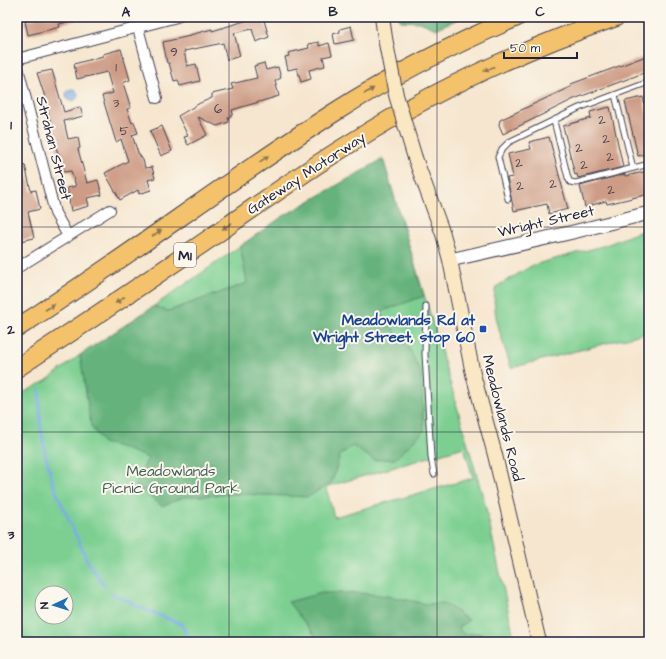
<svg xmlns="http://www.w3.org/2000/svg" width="666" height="659" viewBox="0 0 666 659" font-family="'Architects Daughter',sans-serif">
	<rect width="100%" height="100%" fill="#fbf7ec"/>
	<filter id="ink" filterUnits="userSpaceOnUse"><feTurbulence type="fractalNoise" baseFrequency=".025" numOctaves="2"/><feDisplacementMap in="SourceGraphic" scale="8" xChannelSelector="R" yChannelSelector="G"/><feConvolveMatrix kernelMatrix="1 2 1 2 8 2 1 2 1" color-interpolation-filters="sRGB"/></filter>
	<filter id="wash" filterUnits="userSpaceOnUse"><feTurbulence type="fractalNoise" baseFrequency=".012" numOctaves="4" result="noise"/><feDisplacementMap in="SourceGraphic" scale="16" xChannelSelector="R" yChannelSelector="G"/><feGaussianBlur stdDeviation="0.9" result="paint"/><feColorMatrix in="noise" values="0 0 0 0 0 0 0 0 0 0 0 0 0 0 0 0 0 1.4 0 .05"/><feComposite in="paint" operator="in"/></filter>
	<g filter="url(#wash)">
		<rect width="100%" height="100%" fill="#f6e6cf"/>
		<!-- green -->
		<g fill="#7ccf91" stroke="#4f7866" fill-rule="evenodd">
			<path d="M383 159 439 344 485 504 515 642H17V396L46 381 80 355 154 306 282 217ZM464 447 473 478 334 517 326 487ZM42 593H66V617H42Z"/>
			<path d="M649 229V332L511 368C505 346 489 309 496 287L533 265 606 245 636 233Z"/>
		</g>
		<!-- forest -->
		<g fill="#65b27b" stroke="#446a5b">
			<polygon points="399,17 462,17 436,29 420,22 400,21"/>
			<polygon points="383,159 424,296 380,312 410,350 421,373 424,431 395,459 374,460 352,446 340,455 332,482 308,497 240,494 184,497 162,506 135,485 148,458 120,447 103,443 91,426 80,355 154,306 168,311 247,283 240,246 282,217"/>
			<polygon points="322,593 362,593 388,596 427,604 444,603 469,620 458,627 463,634 479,633 494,642 324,642 317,638 288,602"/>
		</g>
		<!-- water -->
		<circle fill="#7cace7" stroke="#4f6791" cx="72" cy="95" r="6"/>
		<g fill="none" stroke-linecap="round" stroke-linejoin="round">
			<!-- stream -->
			<g stroke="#7cace7" stroke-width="3">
				<polyline points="39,390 41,428 46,457 54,487 88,562 105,587"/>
				<polyline points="111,593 148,611 181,624 191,642"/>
			</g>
		</g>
		<g id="blocks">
			<!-- building -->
			<g fill="#ce9c86">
				<polygon points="40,17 77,17 77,20 59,24 60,27 28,35 25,21"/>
				<polygon points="258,17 263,17 269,37 256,42 252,29 234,33 240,56 227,60 223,43 184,51 187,66 196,64 200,81 180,86 178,80 174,81 169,63 167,63 163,42 190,36 190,35 212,29 212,31"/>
				<polygon points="351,26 354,40 335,44 333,34 340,32 340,29"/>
				<polygon points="319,42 319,46 329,43 332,55 323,57 325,66 309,70 311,79 301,82 297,68 288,70 285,57 289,56 288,53 309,48 308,44"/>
				<polygon points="121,49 130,80 123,83 131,108 127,109 132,123 134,122 138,133 132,135 138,153 143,160 145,168 152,167 155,178 148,180 151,190 139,194 138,190 120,200 105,173 128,161 121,139 116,142 102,96 113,93 107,72 77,79 74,64 103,56 103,54"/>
				<polygon points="649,55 649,71 574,99 503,134 499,125 500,120 572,86 571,84"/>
				<polygon points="264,63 266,70 278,67 281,78 275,81 279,96 232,110 233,114 228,118 229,122 217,126 198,117 207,135 188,145 184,137 188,136 178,116 200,103 212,98 212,94 233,89 231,84 257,78 254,66"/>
				<polygon points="52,70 64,112 80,107 83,116 64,121 68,139 78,137 80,148 78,149 87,183 98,180 102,195 87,198 89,206 71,211 67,188 76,186 71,171 64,172 59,153 58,154 51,128 52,127 44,98 45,97 37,73"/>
				<polygon points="643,97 649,122 649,153 638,156 625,101"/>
				<polygon points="610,107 623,167 578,178 577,174 575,175 563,126 591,118 590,112"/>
				<polygon points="162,126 172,151 161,156 150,131"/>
				<polygon points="549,137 568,209 549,214 547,204 514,211 507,178 513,177 508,154 531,149 529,142"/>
				<polygon points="25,165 31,191 36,190 40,209 28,212 34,238 17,242 17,167"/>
				<polygon points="649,171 649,194 607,204 606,201 585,207 580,186 625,174 625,176"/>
			</g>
		</g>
	</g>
	<g filter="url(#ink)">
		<use href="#blocks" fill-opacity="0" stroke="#423f51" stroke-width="1"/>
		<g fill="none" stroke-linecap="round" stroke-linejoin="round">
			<!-- service casing -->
			<g stroke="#423f51" stroke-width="7">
				<g id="service">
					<polyline points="615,95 633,168"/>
					<polyline points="554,121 568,178 570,182 576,183 649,164"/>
					<polyline points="508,199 498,157 502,149 509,142 579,108 649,82"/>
					<polyline points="426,306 425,354 431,457 434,474"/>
				</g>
			</g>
			<!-- minor casing -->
			<g stroke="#423f51" stroke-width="12">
				<g id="minor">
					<polyline points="138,28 157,98"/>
					<polyline points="17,59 177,17"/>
					<polyline points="17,64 55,213 68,236"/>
					<polyline points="17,268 110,210"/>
				</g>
			</g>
			<!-- tertiary casing -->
			<g stroke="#423f51" stroke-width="15">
				<polyline id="tertiary" points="450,260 573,232 649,213"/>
			</g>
			<!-- secondary casing -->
			<g stroke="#423f51" stroke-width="16">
				<g id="secondary">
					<polyline points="382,17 385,38"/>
					<polyline points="415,158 443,234 450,260 473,374 495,455 539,642"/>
				</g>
			</g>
			<!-- motorway casing -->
			<g stroke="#423f51" stroke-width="20">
				<g id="motorway">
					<path d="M17 328C125 259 227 181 335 112 393 75 454 44 517 17"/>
					<path d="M17 368C81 326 145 283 209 239 256 206 302 173 351 143 433 91 524 49 616 17"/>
				</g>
			</g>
			<!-- service -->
			<use href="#service" stroke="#fff" stroke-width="5"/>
			<!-- minor -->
			<use href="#minor" stroke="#fff" stroke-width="10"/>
			<!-- tertiary -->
			<use href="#tertiary" stroke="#fff" stroke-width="13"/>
			<!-- secondary -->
			<use href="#secondary" stroke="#fae7c3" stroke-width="14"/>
			<!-- motorway -->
			<use href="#motorway" stroke="#f3c26a" stroke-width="18"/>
			<!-- secondary-bridge casing -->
			<g stroke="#423f51" stroke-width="16" stroke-linecap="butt">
				<polyline id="secondary-bridge" points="385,38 396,95 415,158"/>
			</g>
			<!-- secondary-bridge -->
			<use href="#secondary-bridge" stroke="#fae7c3" stroke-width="14"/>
		</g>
		<!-- one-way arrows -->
		<defs><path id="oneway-solid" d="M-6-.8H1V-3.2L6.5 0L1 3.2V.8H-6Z"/></defs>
		<g fill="#8a7252">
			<use href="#oneway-solid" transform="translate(489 69) rotate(156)"/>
			<use href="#oneway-solid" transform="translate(369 91) rotate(-31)"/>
			<use href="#oneway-solid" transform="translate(264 159) rotate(-34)"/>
			<use href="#oneway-solid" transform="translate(227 226) rotate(145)"/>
			<use href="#oneway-solid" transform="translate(157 233) rotate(-35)"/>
			<use href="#oneway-solid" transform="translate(120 300) rotate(146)"/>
			<use href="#oneway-solid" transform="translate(50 307) rotate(-33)"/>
		</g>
	</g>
	<!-- grid -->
	<path fill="none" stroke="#22223b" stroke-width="1" stroke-opacity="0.55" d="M229 17V642M437 17V642M17 227H649M17 432H649"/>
	<!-- markers -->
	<rect fill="#1a4fb4" stroke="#fbf7ec" stroke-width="1.5" x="479" y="325" width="8" height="8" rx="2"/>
	<g text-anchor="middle" stroke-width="4" stroke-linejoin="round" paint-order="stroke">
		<!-- number labels -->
		<g font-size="13" fill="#4d404e">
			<text x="174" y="56">9</text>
			<text x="116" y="71">1</text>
			<text x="116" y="107">3</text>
			<text x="218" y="113">6</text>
			<text x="602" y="124">2</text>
			<text x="124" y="135">5</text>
			<text x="606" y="143">2</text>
			<text x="579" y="152">2</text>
			<text x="610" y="161">2</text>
			<text x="519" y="167">2</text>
			<text x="584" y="169">2</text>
			<text x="553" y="188">2</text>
			<text x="520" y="190">2</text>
			<text x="611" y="194">2</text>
		</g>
		<!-- shield labels -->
		<rect fill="#fbf7ec" stroke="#636270" stroke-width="1" x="174" y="243" width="22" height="24" rx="3"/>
		<g font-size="14" font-weight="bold" fill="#22223b">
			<text x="185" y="260">M1</text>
		</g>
		<!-- street labels -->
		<g font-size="15" fill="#22223b" stroke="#fbf7ec">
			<text transform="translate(54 148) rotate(76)" y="5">Strahan Street</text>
			<text transform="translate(306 173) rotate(-33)" y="5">Gateway Motorway</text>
			<text transform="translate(546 221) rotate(-13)" y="5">Wright Street</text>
			<text transform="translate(503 418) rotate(76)" y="5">Meadowlands Road</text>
		</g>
		<!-- transit labels -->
		<g font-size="15" font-weight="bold" fill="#164399" stroke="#fbf7ec" text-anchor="end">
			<text x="475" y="325">Meadowlands Rd at<tspan x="475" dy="17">Wright Street, stop 60</tspan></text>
		</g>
		<!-- park labels -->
		<g font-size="15" fill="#425f59" stroke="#fbf7ec">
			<text x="171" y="476">Meadowlands<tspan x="171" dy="17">Picnic Ground Park</tspan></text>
		</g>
	</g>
	<!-- margin -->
	<rect width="666" height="659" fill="none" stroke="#fbf7ec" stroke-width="44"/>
	<!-- north arrow -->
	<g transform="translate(54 605) rotate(266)"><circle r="19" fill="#fbf7ec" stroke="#a4a2a5"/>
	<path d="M0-3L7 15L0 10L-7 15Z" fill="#1f6fb2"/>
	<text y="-6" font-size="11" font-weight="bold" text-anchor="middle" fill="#22223b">N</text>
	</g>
	<!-- scale -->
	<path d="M504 52v6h73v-6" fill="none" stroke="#22223b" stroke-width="2"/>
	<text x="510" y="52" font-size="12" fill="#22223b" stroke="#fbf7ec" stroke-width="3" paint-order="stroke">50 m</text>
	<rect x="22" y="22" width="622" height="615" fill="none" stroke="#22223b" stroke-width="1.5"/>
	<g font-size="13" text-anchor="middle" font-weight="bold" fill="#22223b">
		<text x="126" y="16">A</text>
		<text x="333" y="16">B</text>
		<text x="540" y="16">C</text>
		<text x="11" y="129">1</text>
		<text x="11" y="334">2</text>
		<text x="11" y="539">3</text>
	</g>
</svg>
